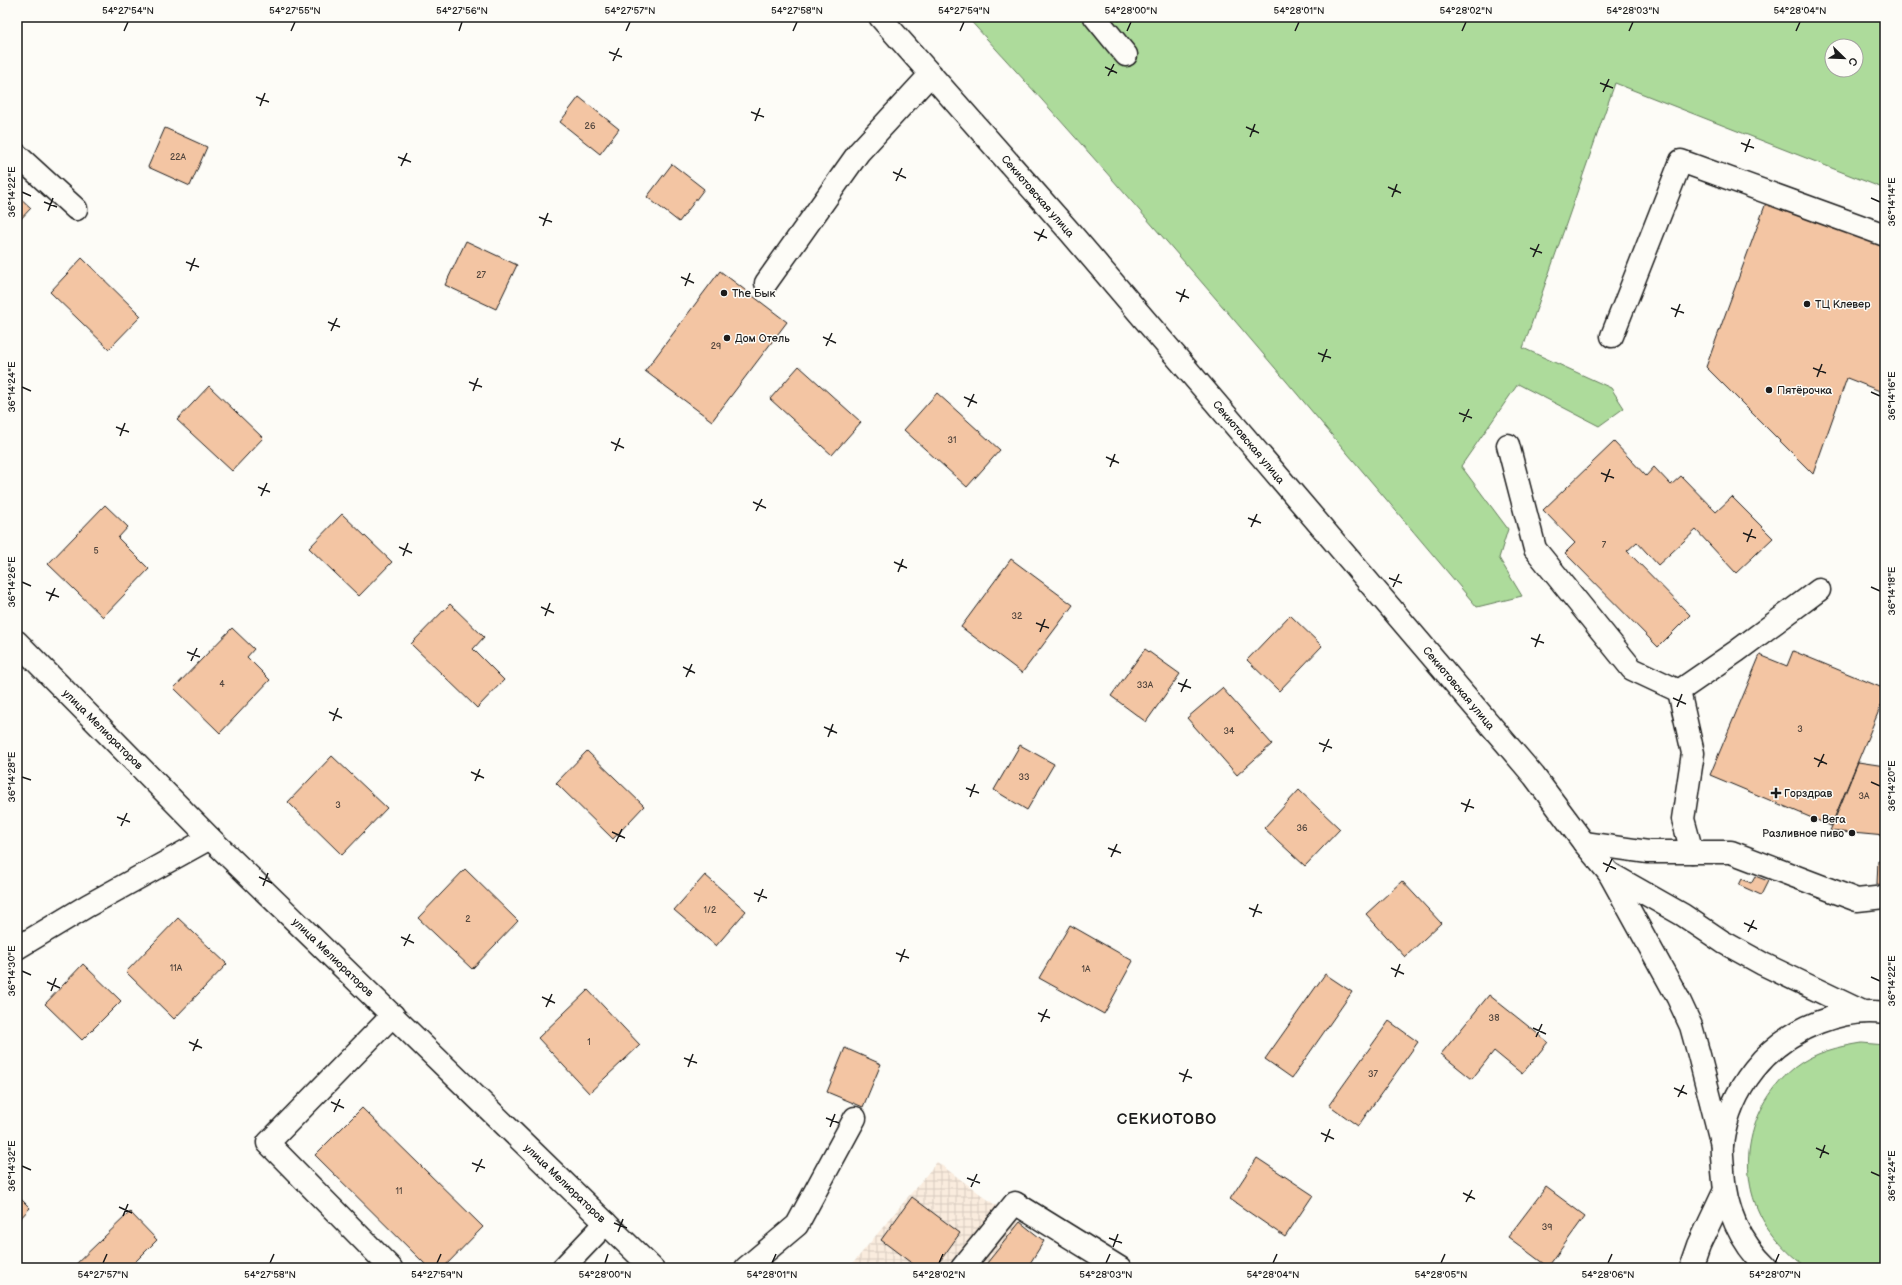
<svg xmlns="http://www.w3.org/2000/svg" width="1902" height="1285" viewBox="0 0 1902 1285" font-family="'Balsamiq Sans',sans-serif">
	<defs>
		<pattern id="industrial-grid" width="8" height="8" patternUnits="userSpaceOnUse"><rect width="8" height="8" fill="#faecde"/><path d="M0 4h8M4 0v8" fill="none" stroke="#d6cabe"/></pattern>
	</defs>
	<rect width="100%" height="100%" fill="#fdfcf7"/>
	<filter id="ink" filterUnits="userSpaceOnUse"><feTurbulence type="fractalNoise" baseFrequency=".025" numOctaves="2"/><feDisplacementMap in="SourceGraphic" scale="8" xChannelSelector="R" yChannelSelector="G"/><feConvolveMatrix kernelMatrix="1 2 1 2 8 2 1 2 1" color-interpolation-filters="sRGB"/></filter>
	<g filter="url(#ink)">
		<!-- industrial -->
		<polygon fill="url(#industrial-grid)" points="937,1162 1044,1241 1027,1268 849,1268"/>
		<!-- green -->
		<g fill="#addb9b" stroke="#647c5c" fill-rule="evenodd">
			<path d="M967 17H1885V189L1615 83 1523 348 1611 388 1624 408 1599 426 1518 384 1461 466 1508 529 1499 558 1522 596 1477 607C1310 409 1143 209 967 17ZM1832 46H1856V70H1832Z"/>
			<path d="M1862 1043 1885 1045V1268C1872 1268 1817 1271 1809 1267 1796 1261 1787 1251 1777 1240 1732 1189 1742 1111 1794 1068 1814 1052 1838 1047 1862 1043Z"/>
		</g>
		<!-- building -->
		<g fill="#f3c5a3" stroke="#1c1c1c">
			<polygon points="1115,17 1123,17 1119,21"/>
			<polygon points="579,97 619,129 600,154 560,122"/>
			<polygon points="165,128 207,147 190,186 148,167"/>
			<polygon points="672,164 704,189 679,222 647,197"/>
			<polygon points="17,195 31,208 17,223"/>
			<polygon points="1767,200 1885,242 1885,393 1847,378 1813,474 1706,367"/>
			<polygon points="466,241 517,265 496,309 445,285"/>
			<polygon points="82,258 141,316 109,349 50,292"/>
			<polygon points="720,271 787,322 712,421 645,371"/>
			<polygon points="799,366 861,422 832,455 770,399"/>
			<polygon points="209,386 263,438 232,471 177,420"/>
			<polygon points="937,393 1000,450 967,487 904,430"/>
			<polygon points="1614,442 1646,476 1654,467 1671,485 1681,476 1716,512 1732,497 1773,538 1736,573 1696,530 1658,565 1637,542 1627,551 1690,615 1658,647 1565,553 1575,543 1543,510"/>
			<polygon points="105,505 128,527 118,538 149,569 103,617 48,564"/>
			<polygon points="342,514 392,562 359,596 309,548"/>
			<polygon points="1011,559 1073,605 1022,673 961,627"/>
			<polygon points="450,604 484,637 473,649 504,680 477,708 411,644"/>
			<polygon points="1290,615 1322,646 1279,691 1247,660"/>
			<polygon points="232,628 254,649 247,657 270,680 220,733 174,688"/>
			<polygon points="1145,649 1180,674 1146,722 1111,696"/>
			<polygon points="1793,651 1885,689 1885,696 1831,826 1710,775 1760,655 1787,666"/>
			<polygon points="1222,688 1272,744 1237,775 1187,718"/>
			<polygon points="1020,745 1054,764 1027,810 994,790"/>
			<polygon points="587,751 644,806 613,839 556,783"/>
			<polygon points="332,756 387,808 342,855 288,802"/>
			<polygon points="1858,762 1885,766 1885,836 1830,831"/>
			<polygon points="1299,790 1340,829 1305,866 1264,828"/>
			<polygon points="1878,860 1885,861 1885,885 1877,884"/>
			<polygon points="465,869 518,921 472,969 418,918"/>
			<polygon points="705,875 746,911 716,946 674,910"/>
			<polygon points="1755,876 1768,881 1761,895 1739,885 1742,879 1751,883"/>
			<polygon points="1402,881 1441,923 1405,957 1366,914"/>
			<polygon points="178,918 227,964 174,1019 126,972"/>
			<polygon points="1070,925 1133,961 1104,1014 1039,978"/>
			<polygon points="83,964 121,1001 82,1040 45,1004"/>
			<polygon points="1325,974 1352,992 1292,1078 1265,1059"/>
			<polygon points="588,990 640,1045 589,1093 538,1038"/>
			<polygon points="1489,995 1548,1042 1522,1074 1494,1051 1472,1079 1441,1054"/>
			<polygon points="1389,1021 1418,1042 1358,1126 1329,1105"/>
			<polygon points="845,1048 881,1064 863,1107 827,1092"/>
			<polygon points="362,1108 483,1227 443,1268 429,1268 315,1155"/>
			<polygon points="1257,1158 1313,1195 1285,1237 1230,1199"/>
			<polygon points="1546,1187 1585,1216 1548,1267 1508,1237"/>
			<polygon points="17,1195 30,1208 17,1222"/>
			<polygon points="912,1197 960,1233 935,1268 918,1268 881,1240"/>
			<polygon points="130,1212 157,1240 129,1268 72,1268"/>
			<polygon points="1020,1222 1044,1241 1027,1268 983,1268"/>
		</g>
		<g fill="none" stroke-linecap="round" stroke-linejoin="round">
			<!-- minor casing -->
			<g stroke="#1c1c1c" stroke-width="25">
				<g id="minor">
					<polyline points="1095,17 1126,55"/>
					<polyline points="17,155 76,209"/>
					<polyline points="766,283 859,152 931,74"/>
					<polyline points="1612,336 1681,161 1885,235"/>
					<polyline points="1508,445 1535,549 1632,669 1679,691"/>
					<polyline points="17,642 210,838 652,1268"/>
					<polyline points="1584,843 1648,852 1731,852 1857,900 1885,897"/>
					<polyline points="1692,852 1683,819 1693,753 1679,691 1737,651 1819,590"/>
					<polyline points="17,948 87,906 210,838"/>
					<polyline points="391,1268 268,1143 393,1015"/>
					<polyline points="563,1268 606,1223"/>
					<polyline points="746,1268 797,1225 855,1118"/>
					<polyline points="962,1268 1015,1203 1120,1268"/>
				</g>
			</g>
			<!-- major casing -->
			<g stroke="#1c1c1c" stroke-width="25">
				<g id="major">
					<polyline points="880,17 1070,232 1534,776 1584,843 1609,873 1678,998 1691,1026 1699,1055 1722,1145"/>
					<polyline points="1609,873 1683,915 1723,942 1763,964 1863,1012"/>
					<polyline points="1691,1268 1699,1245 1724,1192"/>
					<path d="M1767 1268C1740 1242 1725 1208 1723 1171 1723 1163 1721 1153 1722 1144 1730 1088 1767 1042 1819 1022 1840 1014 1863 1010 1885 1013"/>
				</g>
			</g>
			<!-- minor -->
			<use href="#minor" stroke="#fdfcf7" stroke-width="22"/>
			<!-- major -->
			<use href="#major" stroke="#fdfcf7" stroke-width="22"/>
		</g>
	</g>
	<!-- ticks -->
	<path fill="none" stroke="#1c1c1c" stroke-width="1.5" d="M124 31 128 22M291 31 295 22M459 31 462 22M626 31 630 22M793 31 797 22M960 31 964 22M1127 31 1131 22M1295 31 1299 22M1462 31 1466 22M1629 31 1633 22M1796 31 1800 22M609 52 622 57M613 61 619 48M1105 67 1117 73M1108 76 1114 64M1600 83 1613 88M1603 92 1609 79M256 97 269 102M260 106 265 93M751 112 764 117M755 121 760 108M1246 127 1259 133M1250 137 1255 124M1741 143 1754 148M1745 152 1750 139M398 157 411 162M401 166 407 153M893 172 906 178M896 181 902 168M1388 187 1401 193M22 192 31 196M1392 197 1397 184M1871 198 1880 202M44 202 57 207M48 211 53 198M539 217 552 222M543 226 548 213M1034 232 1047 238M1038 241 1044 229M1530 248 1542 253M1533 257 1539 244M186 262 199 267M190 271 195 258M681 277 694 283M685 286 690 273M1176 292 1189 298M1180 302 1185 289M1671 308 1684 313M1675 317 1680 304M328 322 340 327M331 331 337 318M823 337 836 343M826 346 832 333M1318 353 1331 358M1322 362 1327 349M1813 368 1826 373M1817 377 1822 364M469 382 482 387M22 387 31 391M473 391 478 378M1871 392 1880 396M964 397 977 403M968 407 974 394M1459 413 1472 418M1463 422 1469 409M116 427 129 432M120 436 125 423M611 442 624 448M615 451 620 438M1106 457 1119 463M1110 467 1115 454M1601 473 1614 478M1605 482 1610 469M258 487 270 492M261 496 267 483M753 502 766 508M756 511 762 499M1248 518 1261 523M1251 527 1257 514M1743 533 1756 538M1747 542 1752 529M399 547 412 553M403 556 408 543M894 562 907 568M898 572 903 559M1389 578 1402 583M22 582 31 586M1393 587 1399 574M1871 587 1880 591M46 592 59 597M49 601 55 588M541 607 554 613M545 616 550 603M1036 623 1049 628M1040 632 1045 619M1531 638 1544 643M1535 647 1540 634M187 652 200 657M191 661 197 648M683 667 695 673M686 677 692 664M1178 683 1191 688M1181 692 1187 679M1673 698 1686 704M1677 707 1682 694M329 712 342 718M333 721 338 708M824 727 837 733M828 737 833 724M1319 743 1332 748M1323 752 1329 739M1814 758 1827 764M1818 767 1824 754M471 772 484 778M22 777 31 780M475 781 480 769M1871 782 1880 786M966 788 979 793M970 797 975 784M1461 803 1474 808M1465 812 1470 799M117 817 130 822M121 826 127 813M612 832 625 838M616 842 622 829M1108 848 1121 853M1111 857 1117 844M1603 863 1616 869M1606 872 1612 859M259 877 272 883M263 886 268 873M754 893 767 898M758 902 763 889M1249 908 1262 913M1253 917 1258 904M1744 923 1757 929M1748 932 1754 920M401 937 414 943M404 946 410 934M896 953 909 958M900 962 905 949M1391 968 1404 974M22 971 31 975M1395 977 1400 964M1871 977 1880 981M47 982 60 988M51 991 56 978M542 997 555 1003M546 1007 552 994M1038 1013 1050 1018M1041 1022 1047 1009M1533 1028 1546 1034M1536 1037 1542 1024M189 1042 202 1048M193 1051 198 1039M684 1058 697 1063M688 1067 693 1054M1179 1073 1192 1078M1183 1082 1188 1069M1674 1088 1687 1094M1678 1097 1684 1085M331 1102 344 1108M334 1112 340 1099M826 1118 839 1123M830 1127 835 1114M1321 1133 1334 1139M1325 1142 1330 1129M1816 1148 1829 1154M1820 1158 1825 1145M472 1163 485 1168M22 1166 31 1170M476 1172 482 1159M1871 1172 1880 1176M967 1178 980 1183M971 1187 977 1174M1463 1193 1475 1199M1466 1202 1472 1190M119 1207 132 1213M123 1216 128 1204M614 1223 627 1228M618 1232 623 1219M1109 1238 1122 1243M1113 1247 1118 1234M103 1263 107 1254M270 1263 274 1254M437 1263 441 1254M605 1263 608 1254M772 1263 776 1254M939 1263 943 1254M1106 1263 1110 1254M1273 1263 1277 1254M1441 1263 1445 1254M1608 1263 1612 1254M1775 1263 1779 1254"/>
	<!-- markers -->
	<g fill="#1c1c1c" stroke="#fdfcf7" stroke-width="1.5">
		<circle cx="724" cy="293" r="4"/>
		<circle cx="1807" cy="304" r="4"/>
		<circle cx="727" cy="338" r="4"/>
		<circle cx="1769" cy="390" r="4"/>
		<path d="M1774 787h4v4h4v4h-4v4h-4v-4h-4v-4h4z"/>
		<circle cx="1814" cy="819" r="4"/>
		<circle cx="1852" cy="833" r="4"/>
	</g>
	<g text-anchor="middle" stroke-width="3" stroke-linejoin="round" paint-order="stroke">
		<!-- number labels -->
		<g font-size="9" fill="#52463e">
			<text x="590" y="129">26</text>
			<text x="178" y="160">22А</text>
			<text x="481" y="278">27</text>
			<text x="716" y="349">29</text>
			<text x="952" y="443">31</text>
			<text x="1604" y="548">7</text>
			<text x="96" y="554">5</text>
			<text x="1017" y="619">32</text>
			<text x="222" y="687">4</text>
			<text x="1145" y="688">33А</text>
			<text x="1800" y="732">3</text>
			<text x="1229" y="734">34</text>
			<text x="1024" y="780">33</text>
			<text x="1864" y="799">3А</text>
			<text x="338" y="808">3</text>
			<text x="1302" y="831">36</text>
			<text x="710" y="913">1/2</text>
			<text x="468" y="922">2</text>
			<text x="176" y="971">11А</text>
			<text x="1086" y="972">1А</text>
			<text x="1494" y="1021">38</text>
			<text x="589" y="1045">1</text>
			<text x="1373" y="1077">37</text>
			<text x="399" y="1194">11</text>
			<text x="1547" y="1230">39</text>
		</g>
		<!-- street labels -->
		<g font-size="11" fill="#1c1c1c" stroke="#fdfcf7">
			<text transform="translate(1038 196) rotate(49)" y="4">Секиотовская улица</text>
			<text transform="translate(1249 442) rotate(50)" y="4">Секиотовская улица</text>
			<text transform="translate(1459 688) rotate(50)" y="4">Секиотовская улица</text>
			<text transform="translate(103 729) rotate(45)" y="4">улица Мелиораторов</text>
			<text transform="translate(333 957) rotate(44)" y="4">улица Мелиораторов</text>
			<text transform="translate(565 1183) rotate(44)" y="4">улица Мелиораторов</text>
		</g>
		<!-- poi labels -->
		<g font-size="11" fill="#1c1c1c" stroke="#fdfcf7" text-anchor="start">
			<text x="732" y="297">The Бык</text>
			<text x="1815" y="308">ТЦ Клевер</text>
			<text x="735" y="342">Дом Отель</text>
			<text x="1777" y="394">Пятёрочка</text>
			<text x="1784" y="797">Горздрав</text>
			<text x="1822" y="823">Вега</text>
			<text x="1844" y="837" text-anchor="end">Разливное пиво</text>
		</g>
		<!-- district labels -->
		<g font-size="15" font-weight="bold" letter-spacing="1" fill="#1c1c1c" stroke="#fdfcf7">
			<text x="1167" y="1124">СЕКИОТОВО</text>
		</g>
	</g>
	<!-- margin -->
	<rect width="1902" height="1285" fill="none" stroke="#fdfcf7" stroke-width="44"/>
	<!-- north arrow -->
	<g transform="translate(1844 58) rotate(113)"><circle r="19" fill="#fdfcf7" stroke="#a3a29f"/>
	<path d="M0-3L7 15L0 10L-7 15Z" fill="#1c1c1c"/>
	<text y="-6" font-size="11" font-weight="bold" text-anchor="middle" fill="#1c1c1c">С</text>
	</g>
	<rect x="22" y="22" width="1858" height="1241" fill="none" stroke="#1c1c1c" stroke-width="1.5"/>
	<g font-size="10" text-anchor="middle" fill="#1c1c1c">
		<text x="128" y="14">54°27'54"N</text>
		<text x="295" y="14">54°27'55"N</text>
		<text x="462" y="14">54°27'56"N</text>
		<text x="630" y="14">54°27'57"N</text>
		<text x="797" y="14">54°27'58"N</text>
		<text x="964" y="14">54°27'59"N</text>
		<text x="1131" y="14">54°28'00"N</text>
		<text x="1299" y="14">54°28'01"N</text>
		<text x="1466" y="14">54°28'02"N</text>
		<text x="1633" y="14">54°28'03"N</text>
		<text x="1800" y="14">54°28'04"N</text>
		<text transform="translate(11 192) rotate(-90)" y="4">36°14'22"E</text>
		<text transform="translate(1891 202) rotate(-90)" y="4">36°14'14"E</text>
		<text transform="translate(11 387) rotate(-90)" y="4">36°14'24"E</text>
		<text transform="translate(1891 396) rotate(-90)" y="4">36°14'16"E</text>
		<text transform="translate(11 582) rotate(-90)" y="4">36°14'26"E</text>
		<text transform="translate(1891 591) rotate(-90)" y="4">36°14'18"E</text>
		<text transform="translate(11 777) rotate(-90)" y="4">36°14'28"E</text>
		<text transform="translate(1891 786) rotate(-90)" y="4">36°14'20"E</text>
		<text transform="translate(11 971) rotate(-90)" y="4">36°14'30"E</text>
		<text transform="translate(1891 981) rotate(-90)" y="4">36°14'22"E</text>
		<text transform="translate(11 1166) rotate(-90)" y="4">36°14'32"E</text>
		<text transform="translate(1891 1176) rotate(-90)" y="4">36°14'24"E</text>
		<text x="103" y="1278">54°27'57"N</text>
		<text x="270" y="1278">54°27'58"N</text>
		<text x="437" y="1278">54°27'59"N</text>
		<text x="605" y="1278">54°28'00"N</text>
		<text x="772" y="1278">54°28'01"N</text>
		<text x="939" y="1278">54°28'02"N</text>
		<text x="1106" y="1278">54°28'03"N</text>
		<text x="1273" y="1278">54°28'04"N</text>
		<text x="1441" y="1278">54°28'05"N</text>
		<text x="1608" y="1278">54°28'06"N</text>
		<text x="1775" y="1278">54°28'07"N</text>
	</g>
</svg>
